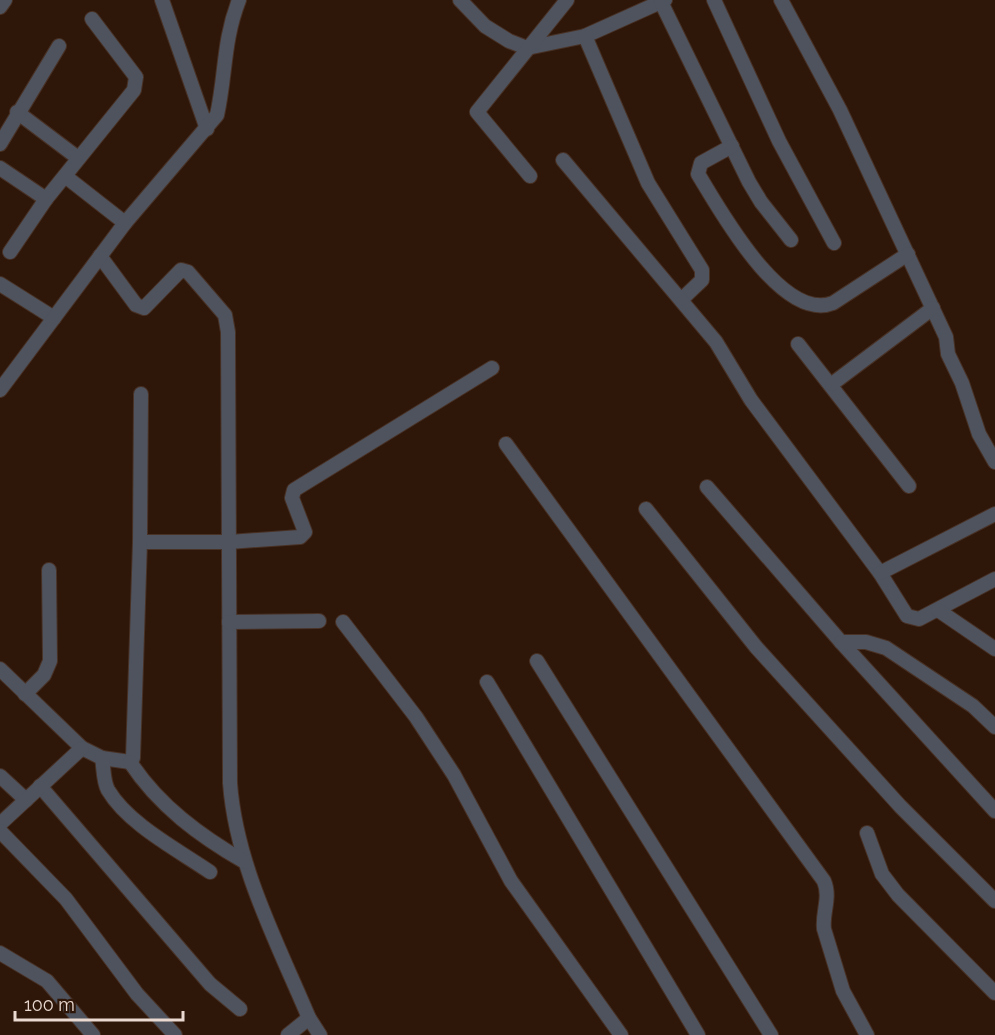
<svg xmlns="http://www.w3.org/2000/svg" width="995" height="1035" viewBox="0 0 995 1035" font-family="Raleway,sans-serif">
	<rect width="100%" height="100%" fill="#2e1609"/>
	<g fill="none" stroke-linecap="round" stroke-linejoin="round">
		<!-- street casing -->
		<g stroke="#483125" stroke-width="16">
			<g id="street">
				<polyline points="162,0 207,129"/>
				<polyline points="460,0 485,26 509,41 527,48 585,36 665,0"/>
				<polyline points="714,0 779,141 834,243"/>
				<polyline points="781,0 840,110 946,337 948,354 962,383 979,434 995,462"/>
				<polyline points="661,2 749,182 761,202 791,240"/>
				<polyline points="0,7 5,0"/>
				<polyline points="585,36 648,183 702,270 702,280 682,299"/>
				<polyline points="17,112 78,158"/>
				<polyline points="0,144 59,46"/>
				<path d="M732 146 701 163 698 174C720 210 782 323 833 303L908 254"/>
				<polyline points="563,160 716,342 751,400 880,573 907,616 919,619 995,579"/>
				<polyline points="0,168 46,199"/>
				<polyline points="65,176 125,223"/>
				<polyline points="530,176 477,112 567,0"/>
				<polyline points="10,252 46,199 134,90 136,77 92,19"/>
				<path d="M100 256 136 305 144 308 181 270 188 272 225 315 228 332 230 783C236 865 277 942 309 1018L320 1035"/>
				<polyline points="0,284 54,318"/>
				<polyline points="798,344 909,486"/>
				<polyline points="832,384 933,308"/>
				<path d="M0 390 125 223 217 115C226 74 223 41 239 0"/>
				<path d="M506 444 824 881C831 898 822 912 824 929L843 991 867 1035"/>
				<polyline points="707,487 841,642 995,811"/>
				<polyline points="646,509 756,647 900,806 995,901"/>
				<polyline points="140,542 229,542 300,537 305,532 292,498 294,490 492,368"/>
				<polyline points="880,573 995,514"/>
				<polyline points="938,610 995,649"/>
				<polyline points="229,622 319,621"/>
				<polyline points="343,622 416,717 454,775 511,881 621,1035"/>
				<polyline points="841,642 866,642 886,648 973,706 995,727"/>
				<polyline points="537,661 771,1035"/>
				<polyline points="0,669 82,748 102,758 130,762 133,758 140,542 141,394"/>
				<polyline points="487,682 698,1035"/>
				<polyline points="25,694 44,675 50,661 49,570"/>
				<path d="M102 758C104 769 103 781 108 790 128 824 178 850 210 872"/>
				<path d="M130 762C159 806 200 836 245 862"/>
				<polyline points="0,776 26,800"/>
				<polyline points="40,786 210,984 240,1009"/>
				<polyline points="0,824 82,748"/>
				<polyline points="0,831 66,899 137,994 175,1035"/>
				<polyline points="867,833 882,874 898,895 995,993"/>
				<polyline points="0,953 47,981 93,1035"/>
				<polyline points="288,1035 309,1018"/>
			</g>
		</g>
		<!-- street -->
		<use href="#street" stroke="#4e535e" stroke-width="14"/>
	</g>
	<!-- scale -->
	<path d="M15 1011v9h168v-9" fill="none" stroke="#ead9d0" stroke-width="3"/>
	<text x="24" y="1011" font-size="18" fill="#ead9d0" stroke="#2e1609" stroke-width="4.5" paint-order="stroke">100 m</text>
</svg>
